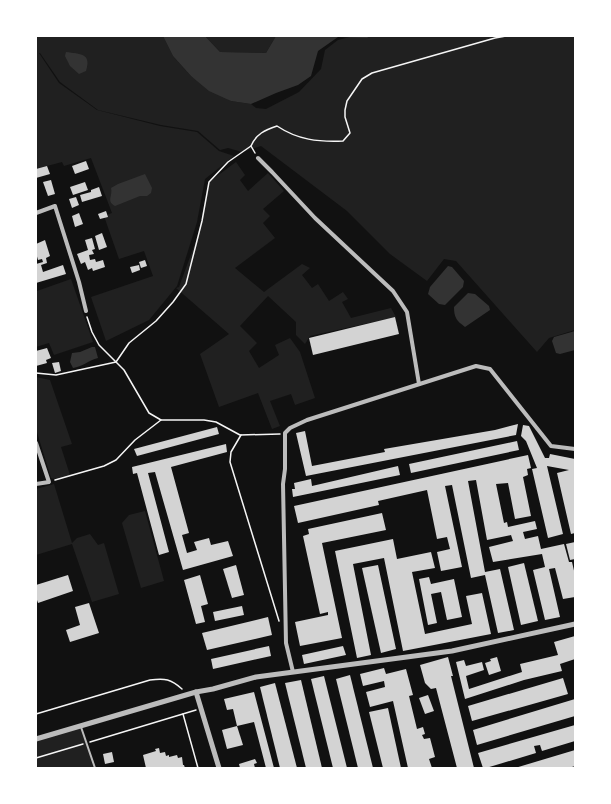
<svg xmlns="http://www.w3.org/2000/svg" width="611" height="804" viewBox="0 0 611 804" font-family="Helvetica,sans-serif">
	<rect width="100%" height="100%" fill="#111"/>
	<!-- green -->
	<g fill="#202020">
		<polygon points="36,36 163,36 173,56 191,76 231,101 251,104 256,108 266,109 299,92 321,69 325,50 338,40 354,36 575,36 575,330 549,338 537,352 456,261 444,259 427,281 390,254 347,211 261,146 242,152 228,148 220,150 198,131 161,125 98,110 60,82 40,53 39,53 59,83 97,110 160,126 197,132 219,151 234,156 205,179 197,222 177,286 149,320 106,341 91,297 153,276 144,251 119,259 104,216 112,213 91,158 64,166 62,162 36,169"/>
		<polygon points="205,36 276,36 266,53 220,52"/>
		<polygon points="236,162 245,175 240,180 248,191 268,173 284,191 263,209 270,216 263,223 275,238 235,268 264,292 302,264 310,268 302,275 312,288 318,284 329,301 343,292 348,299 342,302 351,318 391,308 396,317 310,336 305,344 296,335 296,322 268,296 240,326 257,343 249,351 259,368 279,355 275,345 290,338 300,352 315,398 295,405 291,394 270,401 280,426 272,429 258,393 219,407 200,354 229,334 176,288 179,287 201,227 209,182"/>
		<polygon points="71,279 93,342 54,355 49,343 36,347 36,288 37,291"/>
		<polygon points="36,377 50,380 72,444 61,447 70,475 54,479 51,478 36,429"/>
		<polygon points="54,484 72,543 77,538 90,534 98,545 104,543 119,594 92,602 72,544 36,555 36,489"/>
		<polygon points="145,511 164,581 141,588 122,523 129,515"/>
		<polygon points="81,726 95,768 36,768 36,739"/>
	</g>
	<!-- water -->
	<g fill="#333">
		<polygon points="163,36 205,36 220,52 266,53 276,36 370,36 367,38 338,37 318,51 311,76 298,85 276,93 251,104 231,101 209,91 191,76 173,56"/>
		<path d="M66 52C80 54 92 53 86 71L79 74 70 66 65 56Z"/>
		<path d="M145 174 152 188 151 193 147 196H140L115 206C106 201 113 196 111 188L118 184Z"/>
		<polygon points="448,266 452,267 464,281 463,287 445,305 439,304 428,294 430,287"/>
		<path d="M468 293 475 294 489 306 490 310 465 327C457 321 454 318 454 307Z"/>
		<polygon points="575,331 575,350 560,354 556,353 552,341 554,337"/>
		<path d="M92 347H95L98 358C89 360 82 367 73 368L70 362 72 353 80 352Z"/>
	</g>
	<!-- building -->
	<g fill="#d3d3d3">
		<polygon points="86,161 89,169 75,174 72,166"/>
		<polygon points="47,166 50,174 36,178 36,169"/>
		<polygon points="51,180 55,194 48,196 43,182"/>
		<polygon points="85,182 88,190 73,195 70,187"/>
		<polygon points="99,187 102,196 82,202 80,195 91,192 91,190"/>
		<polygon points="76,197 79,205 72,208 69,199"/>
		<polygon points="106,211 108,217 100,219 98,214"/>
		<polygon points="79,213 83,224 75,227 72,216"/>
		<polygon points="102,233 107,247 99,250 95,236"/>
		<polygon points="92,238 95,249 92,250 94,254 89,255 90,260 95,259 96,262 103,260 105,267 93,271 92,268 88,270 85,262 81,264 77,254 88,250 85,240"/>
		<polygon points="45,240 50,256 46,258 47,263 41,265 43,272 63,265 66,274 36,283 36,264 43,262 42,259 38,260 36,253 37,250 36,244"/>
		<polygon points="145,260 147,266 141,268 139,262"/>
		<polygon points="139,265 140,270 132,273 130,267"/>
		<polygon points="395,317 399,334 313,355 309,338"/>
		<polygon points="47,348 51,358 46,360 47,363 36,366 36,351"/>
		<polygon points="59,362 61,371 55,373 52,363"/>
		<polygon points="518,424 516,435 306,476 296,433 305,431 312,466 385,452 384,449 495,430"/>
		<polygon points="523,425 529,426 545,458 549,458 550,454 575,459 575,471 574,471 575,477 575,533 571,534 557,473 569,470 547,466 563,534 548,538 532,469 537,468 526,441 521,436"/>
		<polygon points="217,427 219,434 137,456 134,449"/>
		<polygon points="517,441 519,450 411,473 409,464"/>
		<polygon points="226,444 227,452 171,467 189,533 182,535 187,553 197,550 194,542 209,538 211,545 228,541 233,556 183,570 155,472 148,473 169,552 159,555 137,473 133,474 132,467"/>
		<polygon points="528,455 531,468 527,469 528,475 523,477 531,516 515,519 508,483 496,484 504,523 507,522 508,527 535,521 537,529 523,532 525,539 538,536 541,549 564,544 569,562 572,562 575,575 575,597 563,599 555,568 549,569 560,617 545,620 533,570 545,567 542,554 493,562 489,547 513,541 511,535 487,540 476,480 468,481 485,572 500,569 514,630 498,633 485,575 471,578 452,485 445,486 462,567 441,571 437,552 450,549 447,537 437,539 427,490 378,501 379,505 298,523 294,506"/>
		<polygon points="398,466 400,475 293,497 292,489 295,489 294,483 311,479 312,486"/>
		<polygon points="382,513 386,530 322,543 342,638 300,646 295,622 328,615 328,612 320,614 303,536 309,534 308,529"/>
		<polygon points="393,539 397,559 431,552 435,568 412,572 425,634 472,624 466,596 482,593 491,634 403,651 384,558 353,564 371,655 357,658 335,551"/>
		<polygon points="575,542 575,559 570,560 566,544"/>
		<polygon points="524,563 538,621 521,625 508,567"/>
		<polygon points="236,565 244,595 232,598 223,569"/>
		<polygon points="378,565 396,649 381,653 362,568"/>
		<polygon points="68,575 73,591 38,603 36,597 36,585"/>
		<polygon points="200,575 208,604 201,606 205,622 196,624 184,580"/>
		<polygon points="429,577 431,584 454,579 462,617 447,620 441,592 431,594 437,623 428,625 419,579"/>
		<polygon points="89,603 99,633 70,642 66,630 80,625 75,607"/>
		<polygon points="242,606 244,615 215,621 213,612"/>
		<polygon points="268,617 272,635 207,650 202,633"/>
		<polygon points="575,636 575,659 560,664 562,671 524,680 465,699 456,662 464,660 466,666 482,662 484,670 466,676 469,689 522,672 520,664 558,655 554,642"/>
		<polygon points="269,646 271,656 213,669 211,659"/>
		<polygon points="343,646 346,655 304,664 302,655"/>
		<polygon points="448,657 453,676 451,676 474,768 457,768 436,688 431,689 425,683 420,665"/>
		<polygon points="497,657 501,671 489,675 485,663 491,661 490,659"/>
		<polygon points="384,668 386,674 406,669 413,695 409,696 417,729 423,727 425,734 422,735 424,739 430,738 435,757 429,759 432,768 408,768 393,701 370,707 366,692 385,687 384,681 363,686 360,674"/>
		<polygon points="350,675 373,768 358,768 336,679"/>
		<polygon points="324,676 347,768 333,768 311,679"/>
		<polygon points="563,678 568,694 472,721 468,706"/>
		<polygon points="301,680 322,768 306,768 285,683"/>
		<polygon points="275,683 297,768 280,768 260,687"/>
		<polygon points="254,692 274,768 266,768 254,722 237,726 233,709 227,710 224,699"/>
		<polygon points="428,695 434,711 425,714 419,698"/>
		<polygon points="575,699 575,716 477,745 473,730"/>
		<polygon points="388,708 401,768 383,768 369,712"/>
		<polygon points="575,725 575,741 542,751 540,745 534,746 536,753 486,768 483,768 478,753"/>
		<polygon points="237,726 243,745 227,749 222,730"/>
		<polygon points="159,748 160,753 165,752 166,756 169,755 169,757 177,755 178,758 182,757 183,765 184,765 185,768 162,768 162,767 146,768 143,755 156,751 155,749"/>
		<polygon points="575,750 575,766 569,768 515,768"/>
		<polygon points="112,752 114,762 105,764 103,754"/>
		<polygon points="255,759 257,763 254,764 255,768 240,768 239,764"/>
	</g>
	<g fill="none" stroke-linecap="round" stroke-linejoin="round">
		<!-- path -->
		<g stroke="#f5f5f5" stroke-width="1.5">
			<path d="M255 153 251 146C256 134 265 130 277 126 298 140 318 142 343 141L350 133 345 117V110L347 101 362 79 372 73 495 38 506 36"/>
			<polyline points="87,317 92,332 99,345 124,370 149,413 161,420 204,420 216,422 240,435 280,434"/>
			<polyline points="36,373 56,375 116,362 129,343 156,321 173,302 186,284 202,221 209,182 228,162 251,146"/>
			<polyline points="241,435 231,452 230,462 279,621"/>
			<polyline points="55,480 104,466 116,460 135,440 161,420"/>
			<path d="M36 714 150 680C165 678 171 679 182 689"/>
			<polyline points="183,714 198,768"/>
			<polyline points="90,742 196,710"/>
			<polyline points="36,758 83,744"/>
		</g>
		<!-- service -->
		<polyline stroke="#bcbcbc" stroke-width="2" points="81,727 95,768"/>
		<!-- minor -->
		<g stroke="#bcbcbc" stroke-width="4">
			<polyline points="258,158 272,172 315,218 393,291 407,312 419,384"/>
			<polyline points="36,213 55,206 79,282 86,311"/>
			<polyline points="36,443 49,482 36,484"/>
			<polyline points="293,672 286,643 283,484 285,469 285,433 290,428 307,420 476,366 490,369 551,446 575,449"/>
		</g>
		<!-- tertiary -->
		<g stroke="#bcbcbc" stroke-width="5">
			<polyline points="196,692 219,768"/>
			<polyline points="36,739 196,692 213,689 256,677 452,651 575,624"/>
		</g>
	</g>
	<!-- border -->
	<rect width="611" height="804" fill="none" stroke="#ffffff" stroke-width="74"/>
</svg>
